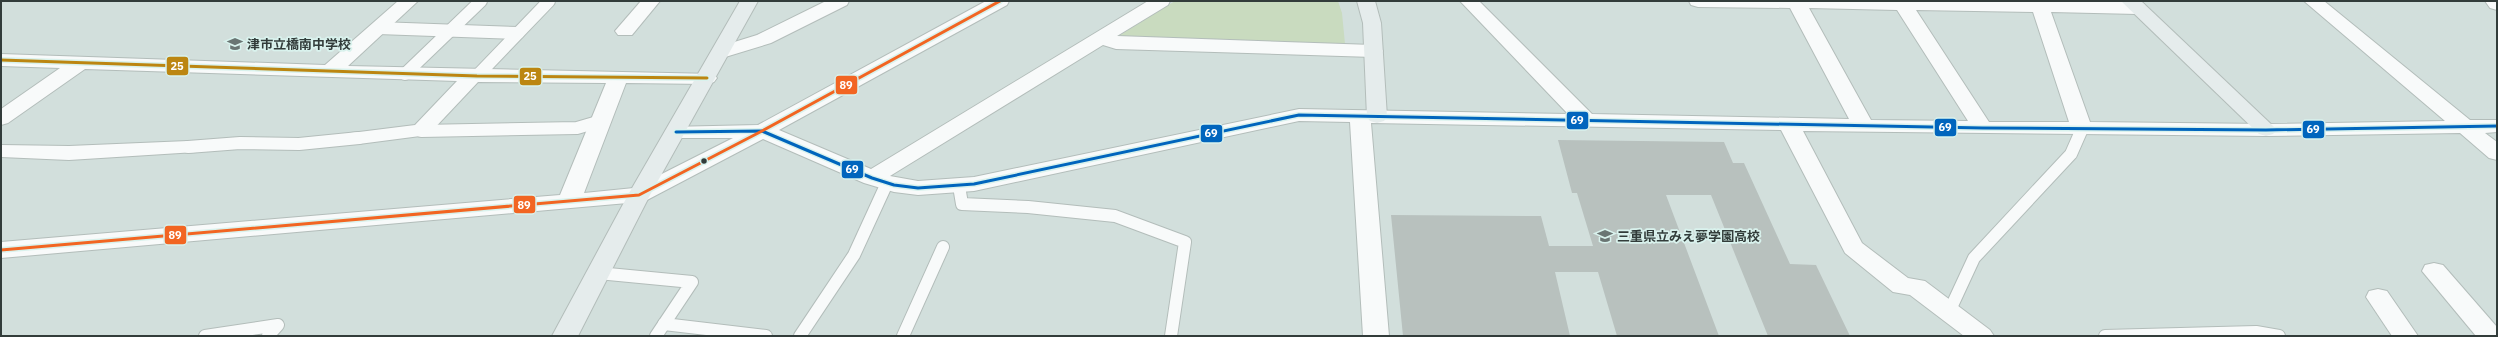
<svg xmlns="http://www.w3.org/2000/svg" width="2498" height="337" viewBox="0 0 2498 337" font-family="'IBM Plex Sans','Noto Sans JP',sans-serif">
	<rect width="100%" height="100%" fill="#d2dfdc"/>
	<!-- green -->
	<polygon fill="#c9dbbf" points="1175,1 1338,1 1342,13 1345,44 1338,47 1124,41 1120,35"/>
	<!-- building -->
	<polygon fill="#b8c1be" points="1558,140 1724,142 1733,163 1744,163 1790,264 1816,265 1850,336 1768,336 1711,195 1666,195 1719,336 1617,336 1598,272 1555,272 1570,336 1403,336 1391,215 1541,216 1549,246 1593,246 1577,193 1572,193"/>
	<g fill="none" stroke-linecap="round" stroke-linejoin="round">
		<!-- lane casing -->
		<g stroke="#b3bdba" stroke-width="14">
			<g id="lane">
				<polyline points="378,28 518,33"/>
				<polyline points="405,74 481,1"/>
				<polyline points="477,76 549,1"/>
				<polyline points="421,131 577,128 601,121"/>
				<polyline points="188,147 240,143 299,144 359,138"/>
				<polyline points="959,186 962,204 1028,207 1115,216 1185,242 1171,336"/>
				<polyline points="598,273 692,282 656,336"/>
				<polyline points="1949,312 1974,258 2071,154 2082,129"/>
				<polyline points="664,324 766,336"/>
				<polyline points="205,336 278,325 268,336"/>
				<polyline points="800,336 854,255 887,183"/>
				<polyline points="903,336 943,247"/>
				<polyline points="2105,336 2256,332 2279,336"/>
			</g>
		</g>
		<!-- street casing -->
		<g stroke="#b3bdba" stroke-width="2">
			<g id="street">
				<path d="M398 1H418L348 66 714 74 717 78 714 82 707 84 626 83 584 193 634 188 733 138H676L668 137 665 132 668 127 758 125 986 1H1009L1007 5 779 130 871 169 1148 1H1170L1168 5 1117 36 1373 45 1380 47 1383 51 1380 55 1373 57 1116 49 1103 45 890 176 918 181 974 177 1299 109 1568 114 1460 1H1479L1592 114 1849 119 1790 8 1698 7 1691 5 1689 1 2137 2 2144 4 2146 8 2144 12 2137 14 2051 12 2090 122 2266 124 2445 121 2304 1H2324L2470 120H2497V132L2485 133 2497 142V160L2489 158 2460 133 2266 136 1803 131 1862 243 1908 278 1925 281 1990 330 1994 336H1964L1910 295 1893 292 1845 253 1781 130 1371 123 1389 336H1363L1350 122 1299 121 974 191 918 195 894 192 864 183 763 139 647 200 639 202 1 258V242L560 195 606 83 478 82 428 135 359 144 351 143 348 138 351 133 415 125 457 81 85 69 8 123 1 125V109L60 68 1 66V54L325 65ZM1809 8 1897 10 1968 121 1871 120ZM1916 10 2033 12 2069 122H1989Z"/>
				<polygon points="641,1 660,1 632,35 618,35 615,31"/>
				<polygon points="826,1 849,1 847,5 771,43 722,58 715,56 712,52 715,48 757,35"/>
				<polygon points="2485,1 2497,1 2497,10 2490,8"/>
				<polygon points="188,141 196,142 199,147 196,152 69,160 1,157 1,145 69,146"/>
				<polygon points="2434,263 2443,265 2497,327 2497,336 2476,336 2422,271 2425,265"/>
				<polygon points="2378,289 2387,291 2418,336 2392,336 2366,297 2369,291"/>
			</g>
		</g>
		<!-- secondary casing -->
		<g stroke="#b3bdba" stroke-width="2">
			<g id="secondary">
				<polygon points="740,1 758,1 650,195 578,336 552,336 628,195"/>
				<polygon points="1357,1 1375,1 1381,23 1387,117 1384,121 1377,123 1370,121 1367,117 1363,23"/>
				<polygon points="2121,1 2141,1 2273,126 2277,130 2273,134 2266,136 2259,134"/>
			</g>
		</g>
		<!-- lane -->
		<use href="#lane" stroke="#f8fafa" stroke-width="12"/>
		<!-- street -->
		<use href="#street" fill="#f8fafa" fill-rule="evenodd"/>
		<!-- secondary -->
		<use href="#secondary" fill="#e5ecec" fill-rule="evenodd"/>
		<!-- bus-1 casing -->
		<g stroke="#d9f2ed" stroke-width="6">
			<polyline id="bus-1" points="1,60 477,76 707,78"/>
		</g>
		<!-- bus-2 casing -->
		<g stroke="#d9f2ed" stroke-width="6">
			<polyline id="bus-2" points="676,132 762,131 872,178 894,185 918,188 974,184 1299,115 1983,128 2266,130 2497,126"/>
		</g>
		<!-- bus-3 casing -->
		<g stroke="#d9f2ed" stroke-width="6">
			<polyline id="bus-3" points="1,250 639,195 762,131 1000,1"/>
		</g>
		<!-- bus-1 -->
		<use href="#bus-1" stroke="#bc8611" stroke-width="3"/>
		<!-- bus-2 -->
		<use href="#bus-2" stroke="#0065bd" stroke-width="3"/>
		<!-- bus-3 -->
		<use href="#bus-3" stroke="#f26522" stroke-width="3"/>
	</g>
	<!-- icons -->
	<defs>
		<g id="school-bare" transform="scale(1.2)"><path d="M0-5L7-2L0 1L-7-2ZM-4 1L0 2.5L4 1V4Q0 6-4 4Z" fill="#6a7573" stroke="#d9f2ed" stroke-width="2.5" paint-order="stroke"/></g>
	</defs>
	<g fill-rule="evenodd">
		<use href="#school-bare" x="235" y="44"/>
		<use href="#school-bare" x="1605" y="236"/>
	</g>
	<!-- markers -->
	<circle fill="#323c3a" stroke="#d9f2ed" stroke-width="1.5" cx="704" cy="161" r="3.5"/>
	<g text-anchor="middle" stroke-width="3.5" stroke-linejoin="round" paint-order="stroke">
		<!-- poi labels -->
		<g font-size="13" font-weight="bold" fill="#323c3a" stroke="#d9f2ed" text-anchor="start">
			<text x="247" y="49">津市立橋南中学校</text>
			<text x="1617" y="241">三重県立みえ夢学園高校</text>
		</g>
	</g>
	<g stroke="#d9f2ed" stroke-width="1.5">
		<rect x="166" y="56" width="23" height="20" rx="4" fill="#bc8611"/>
		<rect x="519" y="67" width="23" height="19" rx="4" fill="#bc8611"/>
		<rect x="835" y="75" width="23" height="20" rx="4" fill="#f26522"/>
		<rect x="1566" y="111" width="23" height="19" rx="4" fill="#0065bd"/>
		<rect x="1934" y="118" width="23" height="19" rx="4" fill="#0065bd"/>
		<rect x="2302" y="120" width="23" height="19" rx="4" fill="#0065bd"/>
		<rect x="1200" y="124" width="23" height="19" rx="4" fill="#0065bd"/>
		<rect x="841" y="160" width="23" height="19" rx="4" fill="#0065bd"/>
		<rect x="513" y="195" width="23" height="19" rx="4" fill="#f26522"/>
		<rect x="164" y="225" width="23" height="20" rx="4" fill="#f26522"/>
	</g>
	<g font-size="11" text-anchor="middle" font-weight="bold" fill="#fff">
		<text x="177" y="70">25</text>
		<text x="530" y="80">25</text>
		<text x="846" y="89">89</text>
		<text x="1577" y="124">69</text>
		<text x="1945" y="131">69</text>
		<text x="2313" y="133">69</text>
		<text x="1211" y="137">69</text>
		<text x="852" y="173">69</text>
		<text x="524" y="209">89</text>
		<text x="175" y="239">89</text>
	</g>
	<!-- border -->
	<rect width="2498" height="337" fill="none" stroke="#323c3a" stroke-width="4"/>
</svg>
